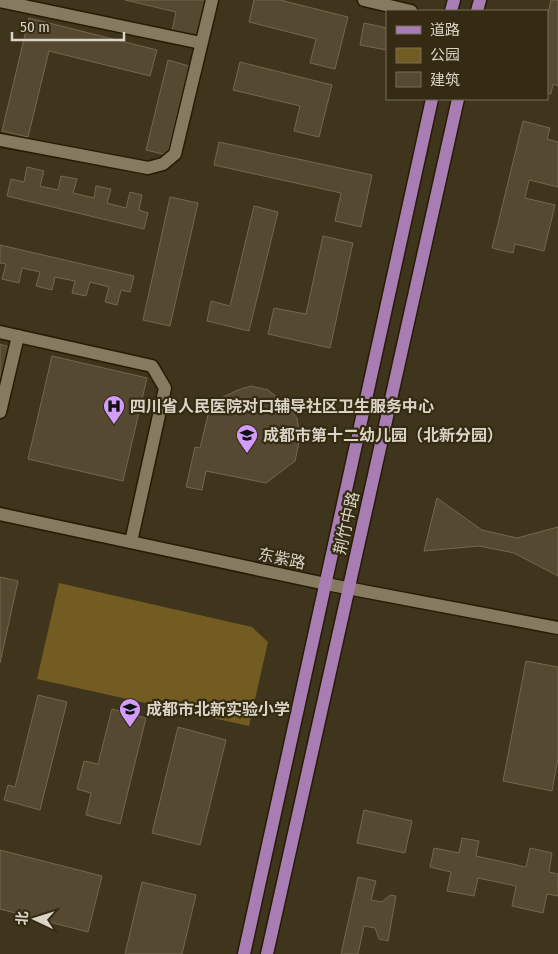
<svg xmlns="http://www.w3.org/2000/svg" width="558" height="954" viewBox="0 0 558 954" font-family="'Fira Sans Condensed','Noto Sans SC',sans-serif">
	<rect width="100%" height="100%" fill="#3f351c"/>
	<!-- green -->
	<polygon fill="#725c21" points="59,583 252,627 268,642 249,726 37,679"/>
	<!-- building -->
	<g fill="#554a31" stroke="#73684d">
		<polygon points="125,0 205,0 196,37 172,31 176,12"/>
		<polygon points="254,0 280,0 348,17 335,69 310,63 316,39 249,22"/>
		<polygon points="551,0 558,0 558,86 553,84 551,94 547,93 547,17"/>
		<polygon points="29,18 157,50 150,76 49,51 28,137 2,131"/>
		<polygon points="364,23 387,28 387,50 360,45"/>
		<polygon points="168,60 189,66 167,155 146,150"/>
		<polygon points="240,62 332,85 319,137 294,131 300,106 233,90"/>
		<polygon points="523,121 550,128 547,139 558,142 558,187 529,180 525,198 555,205 544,251 515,244 513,253 492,248"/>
		<polygon points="219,142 372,175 361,227 335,221 341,193 214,165"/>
		<polygon points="27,167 44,171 40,186 58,190 61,176 77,179 73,193 94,198 96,186 111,189 107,203 126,208 130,192 142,195 139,210 148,213 144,229 7,196 11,179 24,182"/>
		<polygon points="170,197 198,203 170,326 143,320"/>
		<polygon points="254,206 278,212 249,331 207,321 211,301 230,306"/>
		<polygon points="323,236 353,243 330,348 268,334 274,308 306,314"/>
		<polygon points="0,245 134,276 130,292 121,290 117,305 105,302 109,287 90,282 86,296 72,293 75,281 55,277 52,290 36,286 40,272 22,268 19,283 2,279 6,264 0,263"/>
		<polygon points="0,344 9,347 0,385"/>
		<polygon points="52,356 147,378 123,481 28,459"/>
		<polygon points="251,386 268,390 285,403 297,418 300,438 295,461 266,483 206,471 202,490 186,487 195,447 200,448 208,415 221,398 238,390"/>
		<polygon points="437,498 482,530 517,538 558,527 558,576 514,553 479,546 424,551"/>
		<polygon points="0,577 18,581 0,663"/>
		<polygon points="526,661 558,667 558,758 552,791 503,781"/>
		<polygon points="38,695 67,702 40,810 4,800 8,785 15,787"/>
		<polygon points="112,709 146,718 120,824 86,815 91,793 77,789 84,761 98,764"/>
		<polygon points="178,727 226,740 200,845 152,833"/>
		<polygon points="364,810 412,821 405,853 357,843"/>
		<polygon points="462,838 479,841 476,856 526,867 530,848 552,853 549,872 558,874 558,896 547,894 543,913 512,906 516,886 478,878 474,896 447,891 451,872 430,867 434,848 459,853"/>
		<polygon points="0,850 102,876 88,932 0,909"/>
		<polygon points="358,877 376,881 371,900 382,902 390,895 396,896 388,941 379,939 375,928 364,926 358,954 341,954"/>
		<polygon points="142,882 196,895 182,954 125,954"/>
	</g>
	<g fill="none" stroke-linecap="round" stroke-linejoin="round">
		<!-- minor casing -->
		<g stroke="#261c04" stroke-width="15">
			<g id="minor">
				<polyline points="364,0 411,11"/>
				<polyline points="0,1 201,43"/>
				<polyline points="0,140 148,168 163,164 175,154 212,0"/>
				<polyline points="0,332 152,366 165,388 131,542"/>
				<polyline points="0,412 18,336"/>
				<polyline points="0,514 326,584 558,628"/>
			</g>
		</g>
		<!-- major casing -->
		<g stroke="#261c04" stroke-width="15">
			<g id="major">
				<polyline points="451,11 454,0"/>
				<polyline points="477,11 480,0"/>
				<polyline points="244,954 432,99"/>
				<polyline points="267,954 458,99"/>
			</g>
		</g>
		<!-- minor -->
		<use href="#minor" stroke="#867b60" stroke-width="12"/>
		<!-- major -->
		<use href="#major" stroke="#a77db4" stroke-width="12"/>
	</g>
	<!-- icons -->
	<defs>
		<g id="hospital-pin" transform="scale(1.125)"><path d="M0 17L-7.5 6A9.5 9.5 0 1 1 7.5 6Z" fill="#d29cfd" stroke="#352b12"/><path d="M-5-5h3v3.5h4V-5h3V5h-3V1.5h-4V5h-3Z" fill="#111"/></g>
		<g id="school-pin" transform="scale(1.125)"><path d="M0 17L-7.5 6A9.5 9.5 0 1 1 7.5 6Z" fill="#d29cfd" stroke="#352b12"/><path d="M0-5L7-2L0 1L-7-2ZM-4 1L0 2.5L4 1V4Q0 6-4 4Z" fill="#111"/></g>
	</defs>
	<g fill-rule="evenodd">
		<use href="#hospital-pin" x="114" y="406"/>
		<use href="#school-pin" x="247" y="435"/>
		<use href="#school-pin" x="130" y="709"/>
	</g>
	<g text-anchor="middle" stroke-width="4.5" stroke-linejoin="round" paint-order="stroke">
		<!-- poi labels -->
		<g font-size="16" font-weight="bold" fill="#dad4c6" stroke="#352b12" text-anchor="start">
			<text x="130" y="412">四川省人民医院对口辅导社区卫生服务中心</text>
			<text x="263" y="441">成都市第十二幼儿园（北新分园）</text>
			<text x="146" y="715">成都市北新实验小学</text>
		</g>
		<!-- street labels -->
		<g font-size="16" fill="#dad4c6" stroke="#352b12">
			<text transform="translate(346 523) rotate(-77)" y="6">荆竹中路</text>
			<text transform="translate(282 558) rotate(12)" y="6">东紫路</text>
		</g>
	</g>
	<!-- legend -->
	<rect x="386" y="10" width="162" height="90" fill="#352b12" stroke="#776f5a"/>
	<rect x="396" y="26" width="25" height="8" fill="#a77db4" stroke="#776f5a"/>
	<text x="430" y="35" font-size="15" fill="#dad4c6">道路</text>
	<rect x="396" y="48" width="25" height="15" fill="#725c21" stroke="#776f5a"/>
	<text x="430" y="60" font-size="15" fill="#dad4c6">公园</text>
	<rect x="396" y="72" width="25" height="15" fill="#554a31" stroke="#776f5a"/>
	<text x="430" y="85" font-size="15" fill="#dad4c6">建筑</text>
	<!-- north arrow -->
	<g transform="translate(35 919) rotate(274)" stroke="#352b12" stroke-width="4" paint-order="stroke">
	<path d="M0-4L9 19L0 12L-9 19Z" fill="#dad4c6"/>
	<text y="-8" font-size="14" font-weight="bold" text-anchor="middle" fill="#dad4c6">北</text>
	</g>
	<!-- scale -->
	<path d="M12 32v8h112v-8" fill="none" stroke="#dad4c6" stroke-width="2.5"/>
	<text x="20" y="32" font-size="15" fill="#dad4c6" stroke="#352b12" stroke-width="4" paint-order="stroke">50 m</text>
</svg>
